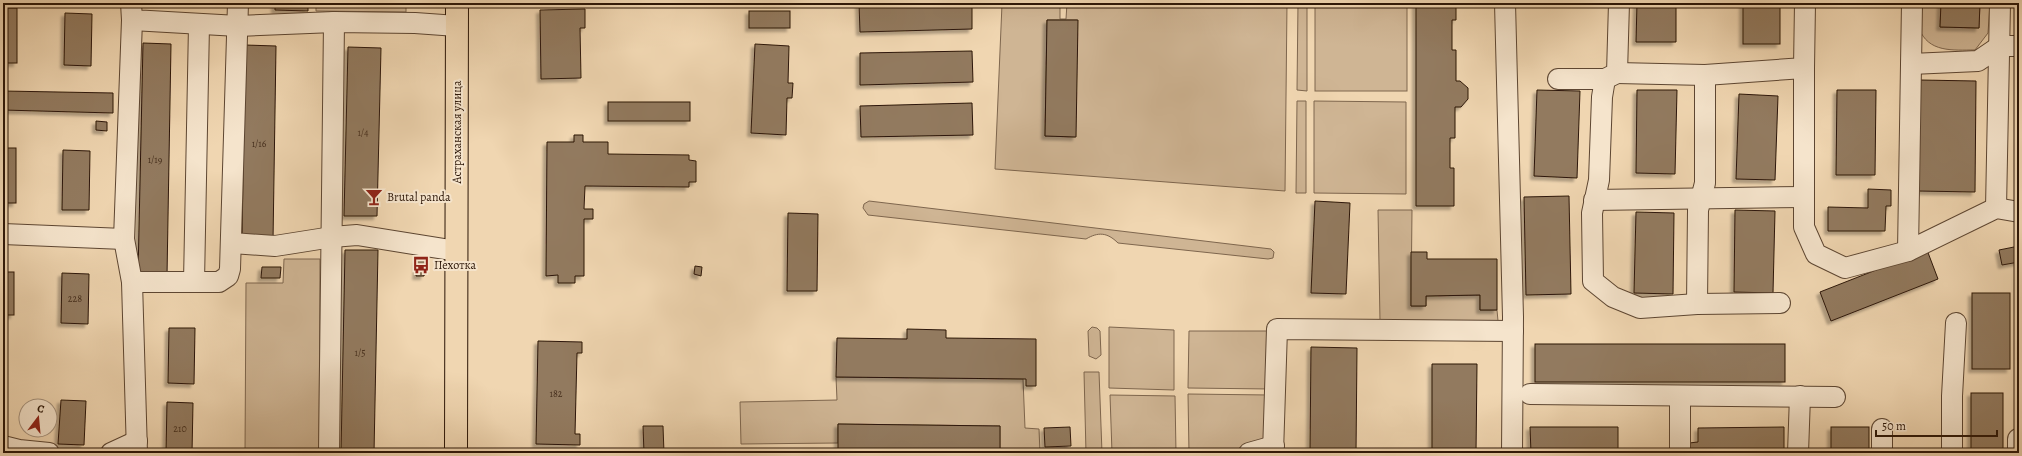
<svg xmlns="http://www.w3.org/2000/svg" width="2022" height="456" viewBox="0 0 2022 456" font-family="Alegreya,serif">
	<defs>
		<filter id="shadow"><feDropShadow dx="-3.5" dy="3.5" stdDeviation="1" flood-color="#0004"/></filter>
	</defs>
	<rect width="100%" height="100%" fill="#f0d6b1"/>
	<filter id="stains"><feTurbulence type="fractalNoise" baseFrequency=".005" numOctaves="4"/><feColorMatrix values="0 0 0 0 .2 0 0 0 0 .09 0 0 0 0 .02 0 0 0 .5 -.17"/></filter>
	<radialGradient id="worn" r=".72"><stop offset=".6" stop-color="#630" stop-opacity="0"/><stop offset="1" stop-color="#630" stop-opacity=".3"/></radialGradient>
	<!-- green -->
	<g fill="#cfb594" stroke="#7e664e" fill-rule="evenodd">
		<polygon points="316,3 406,3 406,12 316,11"/>
		<path d="M1067 3H1287L1285 191 995 169 1002 4 1060 6V19H1066ZM1047 20H1077L1075 137 1045 136Z"/>
		<polygon points="1298,3 1307,3 1307,91 1297,90"/>
		<rect x="1315" y="3" width="92" height="88"/>
		<path d="M1918 3H1941L1940 27 1979 28 1980 3H1990L1988 33 1975 50C1953 50 1928 53 1919 28 1917 21 1918 11 1918 3Z"/>
		<polygon points="1297,101 1306,101 1306,193 1296,193"/>
		<polygon points="1314,101 1406,102 1406,194 1314,193"/>
		<path d="M869 201 1271 249 1274 252 1273 258 1268 259 1118 243C1107 232 1098 232 1086 239L868 215 863 208 864 204Z"/>
		<polygon points="1378,210 1412,210 1411,306 1426,306 1426,296 1480,295 1480,310 1497,310 1498,321 1380,321"/>
		<polygon points="284,259 320,259 319,453 245,453 246,283 283,283"/>
		<polygon points="1092,327 1097,328 1100,331 1101,355 1096,359 1089,356 1088,331"/>
		<polygon points="1109,327 1174,330 1174,390 1109,388"/>
		<polygon points="1189,331 1272,331 1271,389 1188,388"/>
		<polygon points="1084,372 1099,372 1102,453 1086,453"/>
		<polygon points="836,377 1023,379 1025,428 1039,429 1040,453 1000,453 1000,426 838,424 838,443 741,444 740,402 837,400"/>
		<polygon points="1188,394 1269,395 1267,445 1234,453 1189,453"/>
		<polygon points="1110,395 1175,396 1176,453 1112,453"/>
	</g>
	<!-- building -->
	<g fill="#927a5f" stroke="#2c1607" filter="url(#shadow)">
		<polygon points="275,3 308,3 308,11 275,10"/>
		<polygon points="859,3 972,3 972,29 860,32"/>
		<polygon points="1416,3 1456,3 1456,20 1452,20 1452,50 1456,50 1456,81 1460,81 1468,88 1468,99 1461,107 1455,107 1455,138 1450,138 1450,168 1454,168 1454,206 1416,206"/>
		<polygon points="1637,3 1676,3 1676,42 1636,42"/>
		<rect x="1743" y="3" width="37" height="41"/>
		<polygon points="1941,3 1980,3 1979,28 1940,27"/>
		<rect x="3" y="8" width="14" height="55"/>
		<polygon points="585,9 585,28 580,28 581,78 541,79 540,10"/>
		<rect x="749" y="11" width="41" height="17"/>
		<polygon points="65,13 92,14 91,66 64,65"/>
		<polygon points="1047,20 1078,20 1076,137 1045,136"/>
		<polygon points="143,43 171,44 167,276 138,275"/>
		<polygon points="755,44 789,46 788,83 793,83 792,98 787,98 786,135 751,133"/>
		<polygon points="245,45 276,46 273,241 242,241"/>
		<polygon points="348,47 381,48 377,216 344,216"/>
		<polygon points="972,51 973,82 860,85 860,53"/>
		<polygon points="1920,80 1976,81 1975,192 1918,191"/>
		<polygon points="1537,90 1580,91 1577,178 1534,176"/>
		<polygon points="1637,90 1677,90 1675,174 1636,173"/>
		<polygon points="1837,90 1876,90 1875,175 1836,175"/>
		<polygon points="3,91 113,93 113,113 3,110"/>
		<polygon points="1739,94 1778,96 1775,180 1736,179"/>
		<rect x="608" y="102" width="82" height="19"/>
		<polygon points="972,103 973,135 861,137 860,106"/>
		<polygon points="96,121 107,122 107,131 96,130"/>
		<polygon points="574,135 583,135 583,142 608,142 608,154 689,155 689,160 696,161 696,182 689,182 689,187 585,186 584,209 593,209 593,219 584,219 584,276 575,276 575,283 558,283 558,275 546,276 547,142 574,142"/>
		<rect x="3" y="148" width="13" height="55"/>
		<polygon points="63,150 90,151 89,210 62,210"/>
		<polygon points="1868,189 1891,190 1891,206 1886,206 1885,231 1828,231 1828,207 1868,208"/>
		<polygon points="1569,196 1571,294 1526,295 1524,197"/>
		<polygon points="1315,201 1350,203 1346,294 1311,293"/>
		<polygon points="1735,210 1775,211 1773,293 1734,292"/>
		<polygon points="1636,212 1674,213 1673,294 1634,293"/>
		<polygon points="788,213 818,214 817,291 787,291"/>
		<polygon points="2019,246 2019,262 2002,265 1999,250"/>
		<polygon points="345,250 378,250 374,453 341,453"/>
		<polygon points="1927,250 1938,279 1831,321 1820,292"/>
		<polygon points="1411,252 1427,252 1427,259 1497,259 1497,310 1480,310 1480,295 1426,296 1426,306 1411,306"/>
		<polygon points="417,260 425,260 424,268 417,268"/>
		<polygon points="695,266 702,267 701,276 694,274"/>
		<polygon points="262,267 281,267 280,278 261,278"/>
		<polygon points="417,268 425,268 424,276 416,276"/>
		<rect x="3" y="272" width="11" height="43"/>
		<polygon points="62,273 89,274 88,324 61,323"/>
		<rect x="1972" y="293" width="38" height="76"/>
		<polygon points="169,328 195,328 194,384 168,383"/>
		<polygon points="907,329 946,330 946,338 1036,339 1036,386 1026,386 1026,379 836,377 837,338 907,339"/>
		<polygon points="538,341 582,342 582,353 577,353 575,434 580,434 580,445 536,444"/>
		<rect x="1535" y="344" width="250" height="38"/>
		<polygon points="1311,347 1357,348 1356,453 1310,453"/>
		<polygon points="1432,364 1477,364 1476,453 1432,453"/>
		<rect x="1971" y="393" width="32" height="60"/>
		<polygon points="61,400 86,401 84,445 58,444"/>
		<polygon points="167,402 193,403 192,453 166,453"/>
		<polygon points="838,424 1000,426 1000,453 838,453"/>
		<polygon points="643,426 663,426 664,453 644,453"/>
		<polygon points="1070,427 1071,446 1045,447 1044,428"/>
		<polygon points="1530,427 1618,427 1618,453 1531,453"/>
		<polygon points="1784,427 1784,453 1689,453 1689,443 1698,442 1698,428"/>
		<rect x="1831" y="427" width="38" height="26"/>
	</g>
	<g fill="none" stroke-linecap="round" stroke-linejoin="round">
		<!-- minor casing -->
		<g stroke="#5d4632" stroke-width="22">
			<g id="minor">
				<polyline points="131,3 132,20 238,26 334,22 415,23 457,26"/>
				<polyline points="1505,3 1513,317 1512,453"/>
				<polyline points="1619,3 1617,73 1605,79 1602,97 1599,180 1592,213 1593,281 1613,297 1640,308 1697,304 1780,303"/>
				<polyline points="1911,64 1978,61 2000,46 2019,46"/>
				<polyline points="1804,68 1804,227 1816,254 1845,268 1908,251 1996,208 2019,212"/>
				<polyline points="1617,73 1705,75 1804,68 1805,3"/>
				<polyline points="1558,79 1605,79"/>
				<polyline points="1594,200 1804,197"/>
				<polyline points="1996,208 2000,3"/>
				<polyline points="3,234 124,239"/>
				<polyline points="232,243 275,246 332,237 357,235 457,251"/>
				<polyline points="1908,251 1912,3"/>
				<polyline points="132,282 124,239 132,20"/>
				<polyline points="194,282 199,25"/>
				<polyline points="1697,304 1698,210 1705,183 1705,75"/>
				<polyline points="1530,394 1835,397"/>
				<polyline points="1882,429 1882,453"/>
				<polyline points="3,446 19,450 49,453"/>
				<polyline points="111,453 137,441"/>
				<polyline points="137,453 132,282 219,282 228,276 230,269 238,3"/>
				<polyline points="329,453 334,22"/>
				<polyline points="1249,453 1274,446"/>
				<polyline points="1273,453 1277,329 1513,331"/>
				<polyline points="1680,453 1680,397"/>
				<polyline points="1798,453 1800,396"/>
				<polyline points="1952,453 1952,396 1956,323"/>
				<polyline points="2018,453 2018,439"/>
			</g>
		</g>
		<!-- major casing -->
		<g stroke="#2c1607" stroke-width="24">
			<polyline id="major" points="456,453 457,3"/>
		</g>
		<!-- minor -->
		<use href="#minor" stroke="#f5e4cc" stroke-width="20"/>
		<!-- major -->
		<use href="#major" stroke="#f0d6b1" stroke-width="22"/>
	</g>
	<!-- icons -->
	<defs>
		<g id="bar-bare" transform="scale(1.38)"><path d="M-6-5H6L.8 .8V4.5H3.5V6h-7V4.5H-.8V.8Z" fill="#8f2418" stroke="#f5e4cc" stroke-width="2.5" paint-order="stroke"/></g>
		<g id="bus-bare" transform="scale(1.38)"><path d="M-5-6H5V4H4V6H2V4H-2V6H-4V4H-5ZM-3.5-4V0h7V-4ZM-3.5 1.2v1.5H-2V1.2ZM2 1.2v1.5H3.5V1.2Z" fill="#8f2418" stroke="#f5e4cc" stroke-width="2.5" paint-order="stroke"/></g>
	</defs>
	<g fill-rule="evenodd">
		<use href="#bar-bare" x="374" y="197"/>
		<use href="#bus-bare" x="421" y="265"/>
	</g>
	<g text-anchor="middle" stroke-width="4" stroke-linejoin="round" paint-order="stroke">
		<!-- number labels -->
		<g font-size="10" fill="#462f1d">
			<text x="363" y="136">1/4</text>
			<text x="259" y="147">1/16</text>
			<text x="155" y="163">1/19</text>
			<text x="75" y="302">228</text>
			<text x="360" y="356">1/5</text>
			<text x="556" y="397">182</text>
			<text x="180" y="432">210</text>
		</g>
		<!-- street labels -->
		<g font-size="12" fill="#2c1607" stroke="#f5e4cc">
			<text transform="translate(457 132) rotate(-90)" y="4">Астраханская улица</text>
		</g>
		<!-- poi labels -->
		<g font-size="12" fill="#2c1607" stroke="#f5e4cc" text-anchor="start">
			<text x="387" y="201">Brutal panda</text>
			<text x="434" y="269">Пехотка</text>
		</g>
	</g>
	<!-- margin -->
	<rect width="2022" height="456" fill="none" stroke="#f0d6b1" stroke-width="16"/>
	<rect x="4" y="4" width="2014" height="448" fill="none" stroke="#2c1607" stroke-width="2"/>
	<rect x="8" y="8" width="2006" height="440" fill="none" stroke="#2c1607"/>
	<!-- north arrow -->
	<g transform="translate(38 418) rotate(16)"><circle r="19" fill="#f5e4cc" stroke="#a5927d"/>
	<path d="M0-3L7 15L0 10L-7 15Z" fill="#8f2418"/>
	<text y="-6" font-size="11" font-weight="bold" text-anchor="middle" fill="#2c1607">С</text>
	</g>
	<!-- scale -->
	<path d="M1876 430v6h121v-6" fill="none" stroke="#2c1607" stroke-width="2"/>
	<text x="1882" y="430" font-size="12" fill="#2c1607" stroke="#f5e4cc" stroke-width="3" paint-order="stroke">50 m</text>
	<rect width="100%" height="100%" filter="url(#stains)"/>
	<rect width="100%" height="100%" fill="url(#worn)"/>
</svg>
